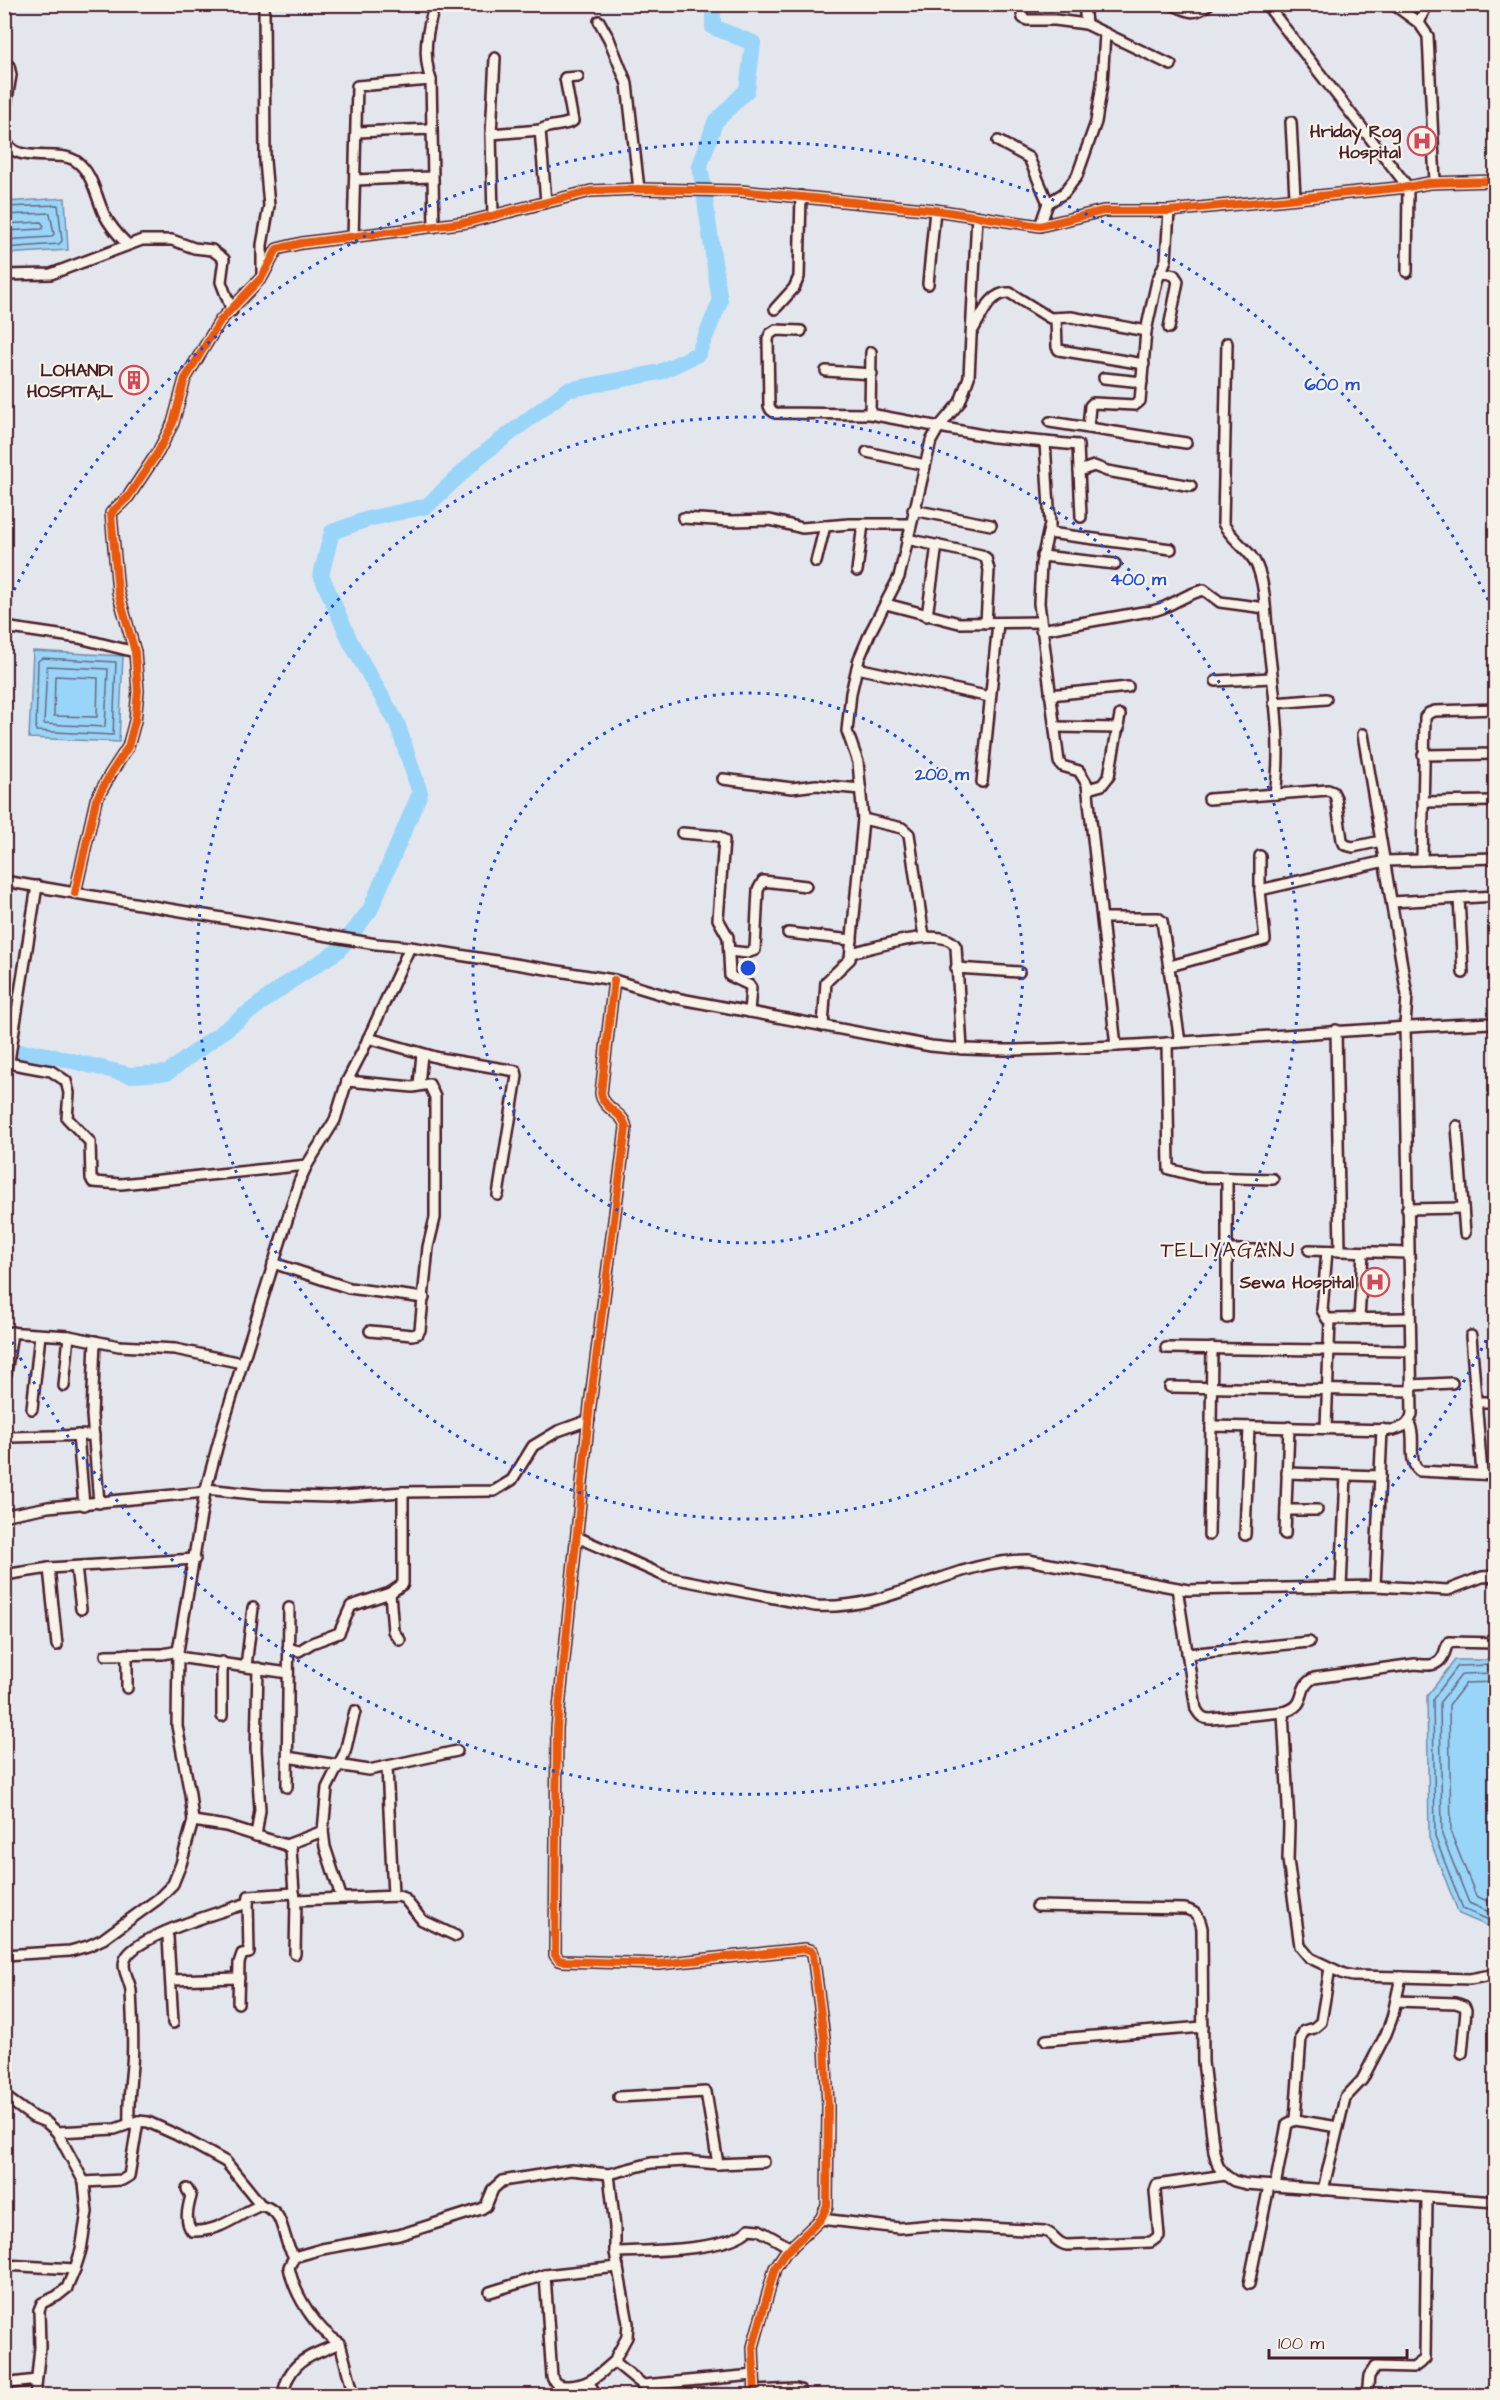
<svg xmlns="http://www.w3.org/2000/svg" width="1500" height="2400" viewBox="0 0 1500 2400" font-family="'Architects Daughter',sans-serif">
	<rect width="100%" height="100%" fill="#e4e6ed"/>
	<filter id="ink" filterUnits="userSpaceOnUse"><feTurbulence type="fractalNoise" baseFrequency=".0167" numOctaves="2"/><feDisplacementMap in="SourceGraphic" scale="12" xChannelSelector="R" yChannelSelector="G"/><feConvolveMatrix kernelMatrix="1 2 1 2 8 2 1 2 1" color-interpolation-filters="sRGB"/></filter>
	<g filter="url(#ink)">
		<!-- water -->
		<g fill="#99d5f9" stroke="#798ca7" stroke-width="1.5">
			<polygon points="65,198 68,250 5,254 5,202"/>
			<polygon points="33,651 123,656 119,742 29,738"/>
			<polygon points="1455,1660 1495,1660 1495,1929 1459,1914 1429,1838 1427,1696"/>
		</g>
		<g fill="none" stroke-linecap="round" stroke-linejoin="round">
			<!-- shore -->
			<g stroke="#6a687d" stroke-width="1.5">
				<polyline points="4,207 58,205 62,241 59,244 4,248"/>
				<polyline points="4,215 50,213 54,234 51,237 4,240"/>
				<polyline points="4,224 41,222 44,226 42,229 4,231"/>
				<polygon points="42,658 116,662 113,735 36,731 38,661"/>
				<polygon points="47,666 108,669 105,727 44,724"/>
				<polygon points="55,676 98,678 97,717 54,716"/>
				<polyline points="1496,1665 1458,1666 1433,1699 1435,1837 1463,1909 1496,1923"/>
				<polyline points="1496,1673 1462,1674 1440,1702 1442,1835 1469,1903 1496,1915"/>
				<polyline points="1496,1682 1466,1683 1449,1705 1451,1833 1476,1896 1496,1905"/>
			</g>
			<!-- river -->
			<polyline stroke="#99d5f9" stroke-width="16" points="4,1051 43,1054 130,1075 167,1073 288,983 339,950 370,910 420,793 397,723 351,643 321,575 332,532 368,519 427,506 479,457 567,390 660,372 698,354 720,302 700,166 715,122 747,90 753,43 713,27 713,4"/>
			<!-- minor casing -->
			<g stroke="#4a1f2b" stroke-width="14">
				<g id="minor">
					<polyline points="1020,4 1023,18 1027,20 1055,20 1086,24 1171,65"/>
					<polyline points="1084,4 1086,24"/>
					<path d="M1171 4C1187 11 1194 17 1209 4"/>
					<polyline points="1266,4 1408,187 1407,272"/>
					<polyline points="1393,4 1419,23 1428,36 1435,182"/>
					<polyline points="599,21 609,39 627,84 639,189"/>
					<polyline points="1419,23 1427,4"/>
					<polyline points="4,64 9,66 11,75 4,117"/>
					<polyline points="1291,122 1295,197"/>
					<polyline points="540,130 546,202"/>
					<polyline points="357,132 431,129"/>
					<path d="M491 134 540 130C550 124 562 127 573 121L565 78 578 77"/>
					<path d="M4 138C15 167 55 148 76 161 93 173 96 197 104 214 110 226 118 235 127 244"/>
					<polyline points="998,141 1029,158 1048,203"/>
					<polyline points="355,180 431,177"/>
					<polyline points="493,216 491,134 495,58"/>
					<polyline points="1040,226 1048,203 1064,193 1077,176 1096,122 1102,84 1105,33"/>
					<path d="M434 227 431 80C422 54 427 30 435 4"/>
					<polyline points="353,238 357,86 431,80"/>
					<polyline points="1161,272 1174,275 1178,281 1169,328"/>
					<polyline points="4,275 51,274 142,240 172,240 194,248 212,250 224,259 221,282 232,311"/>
					<polyline points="262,275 262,245 269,206 265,161 264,4"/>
					<polyline points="928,284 935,210"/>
					<polyline points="775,309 794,288 799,277 801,196"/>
					<polyline points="1056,319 1057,347 1059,350 1144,364"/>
					<path d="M973 330C982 316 990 291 1010 293L1050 318 1071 317 1146 331"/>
					<polyline points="801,331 776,330 770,334 768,339 769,406 771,410 775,413 870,414 993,437 1045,442 1050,524 1041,564 1039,603 1059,762 1062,766 1079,771 1087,784 1116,1046"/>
					<path d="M1227 343 1223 523C1231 540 1251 550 1257 566 1266 587 1265 615 1268 638 1273 689 1283 743 1275 794"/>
					<polyline points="826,371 872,374"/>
					<polyline points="1104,378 1142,382"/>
					<polyline points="870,414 871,352"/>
					<polyline points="1050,422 1186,443"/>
					<polyline points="1088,428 1090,406 1093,403 1135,405 1140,401 1146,331 1157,281 1166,260 1169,211"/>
					<polyline points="1045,442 1078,445 1081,517"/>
					<polyline points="867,452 925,465"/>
					<polyline points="1079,471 1094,466 1107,471 1191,486"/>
					<polyline points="913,510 991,525"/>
					<polyline points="683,518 731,521 770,520 802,528 849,524 911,524"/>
					<polyline points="1049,533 1171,549"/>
					<polyline points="907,539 981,555 986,558 989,570 986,623"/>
					<polyline points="1042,556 1115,564"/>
					<polyline points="816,562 825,526"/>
					<polyline points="857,571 863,524"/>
					<polyline points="886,604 959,623 1040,622"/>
					<polyline points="927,616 937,545"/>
					<polyline points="4,627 79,638 135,652"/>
					<path d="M1041 630 1143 612C1166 612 1182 594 1204 590L1220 602 1265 608"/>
					<polyline points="857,668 990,697"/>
					<polyline points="1216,681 1271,678"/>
					<polyline points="1050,695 1128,687"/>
					<polyline points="1274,703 1326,699"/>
					<polyline points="1055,727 1119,728"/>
					<polyline points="1423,755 1496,754"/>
					<polyline points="723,779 792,788 816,785 861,789"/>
					<polyline points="982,782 998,623"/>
					<polyline points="1088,789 1102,785 1109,776 1120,715"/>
					<polyline points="1209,799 1328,790 1333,792 1336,798 1342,840 1345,845 1353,847 1381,841"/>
					<polyline points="1423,802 1496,801"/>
					<polyline points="863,819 902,828 909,834 924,937"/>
					<polyline points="682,833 718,836 724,840 718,919 728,937 730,976 749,985 751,988 749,1012"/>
					<polyline points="1422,860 1425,717 1429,713 1435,711 1496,709"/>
					<path d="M4 881 376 944 410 947 614 980 670 997 931 1046C999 1054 1067 1048 1136 1045 1256 1038 1375 1027 1496 1023"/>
					<polyline points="37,886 9,1061 13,1064 51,1071 66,1081 69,1093 67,1118 90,1142 91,1178 93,1182 121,1184 307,1165"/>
					<polyline points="1260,890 1385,861 1496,858"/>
					<polyline points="75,893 96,800 111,773 128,747 135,721 138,691 135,652 118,592 111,513 128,497 158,452 173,423 185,379 220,321 262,277 277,249 302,243 468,222 591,191 639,189 741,191 935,210 1040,226 1103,211 1169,211 1408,187 1429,183 1496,181"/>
					<polyline points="1459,898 1463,973"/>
					<polyline points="1392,902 1496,896"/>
					<polyline points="1102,918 1158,918 1162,921 1180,1042"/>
					<polyline points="788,933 852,940"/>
					<polyline points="729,951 747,953 755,950 758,890 763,881 806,886"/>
					<path d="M851 953C872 948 946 924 956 947L962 1049"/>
					<polyline points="1170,966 1265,940 1260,890 1260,856"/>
					<polyline points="956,968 1019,972"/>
					<path d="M614 980 601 1093C603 1110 624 1112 626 1128L590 1405 557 1728 555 1955 559 1960 563 1961 659 1964 805 1949 812 1951 813 1954 825 2045 828 2106 827 2206 821 2219 785 2253 775 2268 753 2347 755 2396"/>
					<polyline points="823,1026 826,982 850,959 863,819 858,762 847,731 851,693 859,659 871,631 899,577 931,441 939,427 960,402 969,377 977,216"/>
					<polyline points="1336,1030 1340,1251"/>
					<polyline points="368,1038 439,1058 516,1071 517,1076 498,1195"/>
					<polyline points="1167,1043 1169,1169 1200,1177 1273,1179"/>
					<polyline points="347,1081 413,1087 429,1084 435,1097 435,1218 428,1247 420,1330 417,1334 412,1335 370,1331"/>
					<polyline points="419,1085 422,1054"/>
					<polyline points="1457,1126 1465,1233"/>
					<polyline points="1407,1209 1463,1208"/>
					<polyline points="1227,1250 1274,1250"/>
					<polyline points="1309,1250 1408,1253"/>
					<polyline points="1327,1251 1322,1310 1327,1319 1409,1318"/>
					<polyline points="273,1263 349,1288 424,1298"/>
					<polyline points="1227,1318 1227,1178"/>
					<polyline points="1359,1319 1363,1252"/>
					<polyline points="4,1332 69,1336 119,1346 175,1349 242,1363"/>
					<polyline points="1471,1336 1482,1474"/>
					<polyline points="95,1341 92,1415 99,1503"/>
					<polyline points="1166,1348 1410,1351"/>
					<polyline points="6,1374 12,1332"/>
					<polyline points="1411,1385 1452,1383"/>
					<polyline points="64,1386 69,1336"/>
					<polyline points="1170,1387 1411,1391"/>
					<polyline points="1476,1402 1496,1402"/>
					<polyline points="32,1409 40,1335"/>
					<path d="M1409 1423C1417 1437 1406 1463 1420 1471L1496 1475"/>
					<polyline points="1211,1426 1212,1348"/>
					<polyline points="1326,1428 1330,1320"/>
					<polyline points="78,1435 84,1505"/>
					<polyline points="11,1437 94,1435"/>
					<polyline points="1287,1473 1380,1476"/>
					<polyline points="206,1489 262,1495 329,1497 403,1492 494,1491 512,1480 533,1446 558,1431 589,1420"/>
					<polyline points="1286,1510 1317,1510"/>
					<polyline points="7,1515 48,1507 205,1492"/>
					<polyline points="1285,1534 1289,1427"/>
					<path d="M1209 1535 1211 1426 1393 1430C1404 1427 1409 1425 1412 1414L1405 1026 1407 995 1363 734"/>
					<polyline points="1245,1535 1249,1427"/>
					<path d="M577 1537 667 1577 815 1606C891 1611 952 1560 1028 1560L1188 1590 1375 1586 1448 1590 1482 1577 1496 1576"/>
					<polyline points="76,1567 81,1609"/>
					<polyline points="49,1568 57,1645"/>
					<polyline points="4,1575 49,1568 195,1559"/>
					<polyline points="1375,1586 1382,1429"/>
					<polyline points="1341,1587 1346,1475"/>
					<path d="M1177 1588 1196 1709C1200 1716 1203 1719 1211 1719L1283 1712"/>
					<polyline points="390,1593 393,1631 400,1640"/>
					<polyline points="288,1648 299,1651 312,1643 339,1633 351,1606 390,1593 403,1584 403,1492"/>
					<polyline points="1187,1654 1309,1642"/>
					<polyline points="106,1655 163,1654 178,1651"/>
					<polyline points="178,1657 288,1673"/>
					<polyline points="222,1662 222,1716"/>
					<polyline points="246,1666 253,1608"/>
					<polyline points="127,1688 127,1654"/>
					<polyline points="287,1757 369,1770 457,1751"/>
					<polyline points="387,1767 393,1895"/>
					<polyline points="287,1787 289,1608"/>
					<polyline points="193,1821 226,1826 286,1845 291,1849 294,1893"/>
					<polyline points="256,1836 260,1810 256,1749 258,1668"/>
					<polyline points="286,1845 323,1831"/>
					<polyline points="341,1896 325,1847 323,1831 327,1788 345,1752 355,1711"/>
					<path d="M1037 1906 1185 1909C1197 1912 1199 1916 1202 1928L1203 2062 1214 2152 1218 2166 1225 2175 1234 2181 1246 2184 1496 2202"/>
					<polyline points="165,1932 168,1937 173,2023"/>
					<polyline points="295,1954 296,1900"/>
					<polyline points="4,1955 70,1951 88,1946 103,1939 158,1899 173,1884 181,1864 193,1821 190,1794 177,1726 178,1651 205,1492 224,1422 299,1182 307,1165 335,1120 347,1081 362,1052 410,947"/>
					<path d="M1401 1977 1353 1976 1344 1974 1310 1958 1300 1946 1288 1860 1289 1825 1283 1712C1310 1706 1295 1687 1314 1678L1415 1664C1425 1665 1437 1668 1443 1656 1446 1651 1445 1647 1449 1642L1496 1643"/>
					<polyline points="171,1980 239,1978"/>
					<polyline points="1396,2001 1456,2003 1464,2006 1466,2010 1462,2053"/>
					<polyline points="238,2003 239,1963 242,1954 249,1953 248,1903"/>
					<polyline points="1046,2040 1203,2027"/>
					<polyline points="4,2096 33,2117 46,2122 57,2132 84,2182 87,2212 81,2250 75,2269 67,2288 57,2296 42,2303 39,2310 40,2347 35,2396"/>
					<polyline points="619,2097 706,2092 718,2164"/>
					<polyline points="1295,2120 1301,2037 1304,2031 1314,2028 1321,2022 1330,1968"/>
					<path d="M129 2124C128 2104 130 2085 132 2065 134 2041 132 2015 131 1991 130 1979 119 1967 127 1956 142 1934 221 1912 248 1903L249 1896 294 1893 296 1900 398 1896 404 1898 422 1920 456 1936"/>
					<path d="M57 2132 115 2129 138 2121 148 2122 177 2135 226 2162 261 2205C281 2211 280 2222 286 2239 287 2245 291 2251 294 2257L289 2267C294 2294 316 2330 340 2343L354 2396"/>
					<polyline points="609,2174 615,2227 615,2252 628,2323 627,2337 616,2357 616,2363 643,2385 754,2375"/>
					<polyline points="84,2182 122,2180 129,2176 138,2121"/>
					<polyline points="1275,2186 1287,2124 1295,2120 1338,2127"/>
					<path d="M187 2189 191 2196C188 2207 184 2222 192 2231 221 2232 236 2215 261 2205"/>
					<polyline points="1323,2190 1345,2098 1362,2080 1386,2034 1392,2018 1401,1977 1470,1979 1496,1974"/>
					<path d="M821 2219 899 2228 932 2225 1044 2231C1054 2233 1056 2244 1067 2245L1151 2242 1159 2236 1155 2191 1157 2185 1225 2175"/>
					<path d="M615 2252C645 2251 730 2251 749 2229L759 2230 791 2248"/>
					<polyline points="294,2257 322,2249 399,2235 481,2209 486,2206 493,2189 502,2181 571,2170 609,2174 651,2163 686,2161 718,2164 764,2162"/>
					<polyline points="4,2265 75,2269"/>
					<path d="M545 2275 552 2377C555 2385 559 2386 568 2386 591 2385 598 2375 615 2361"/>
					<polyline points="1249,2284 1269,2186"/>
					<polyline points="490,2292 545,2275 618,2267"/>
					<polyline points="589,2383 597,2396"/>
					<polyline points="4,2384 36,2380"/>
					<polyline points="755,2391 796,2389 800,2390 801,2396"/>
					<path d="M283 2396C288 2360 311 2356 340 2343"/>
					<polyline points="1367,2396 1369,2376 1375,2367 1413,2368 1425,2359 1427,2198"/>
				</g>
			</g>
			<!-- minor -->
			<use href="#minor" stroke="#f7f3e8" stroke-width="9"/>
			<!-- cycleway casing -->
			<g stroke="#f7f3e8" stroke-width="11">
				<g id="cycleway">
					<polyline points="75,893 96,800 111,773 128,747 135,721 138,691 135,652 118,592 111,513 128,497 158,452 173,423 185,379 220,321 262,277 277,249 302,243 468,222 591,191 639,189 741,191 935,210 1040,226 1103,211 1169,211 1408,187 1429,183 1496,181"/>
					<path d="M614 980 601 1093C603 1110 624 1112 626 1128L590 1405 557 1728 555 1955 559 1960 563 1961 659 1964 805 1949 812 1951 813 1954 825 2045 828 2106 827 2206 821 2219 785 2253 775 2268 753 2347 755 2396"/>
				</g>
			</g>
			<!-- cycleway -->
			<use href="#cycleway" stroke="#e8590c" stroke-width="8"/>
		</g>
	</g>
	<!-- distance rings -->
	<g fill="none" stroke="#1d4ed8" stroke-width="3" stroke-dasharray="3 6">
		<circle cx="748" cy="968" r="275"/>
		<circle cx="748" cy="968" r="551"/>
		<path d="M1494 1324A826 826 0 0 1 6 1330M6 606A826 826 0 0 1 1494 612"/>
	</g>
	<!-- icons -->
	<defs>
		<g id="hospital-ring" transform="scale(1.5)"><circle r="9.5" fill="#f7f3e8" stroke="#d1495b" stroke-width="1.5"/><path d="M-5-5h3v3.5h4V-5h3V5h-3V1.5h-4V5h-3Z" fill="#d1495b"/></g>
		<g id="building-ring" transform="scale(1.5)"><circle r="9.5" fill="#f7f3e8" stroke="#d1495b" stroke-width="1.5"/><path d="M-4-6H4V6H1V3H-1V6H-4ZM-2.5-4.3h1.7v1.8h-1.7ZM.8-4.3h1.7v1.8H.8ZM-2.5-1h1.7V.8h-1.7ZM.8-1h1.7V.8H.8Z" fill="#d1495b"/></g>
	</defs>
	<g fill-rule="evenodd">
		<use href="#hospital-ring" x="1422" y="141"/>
		<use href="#building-ring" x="134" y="380"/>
		<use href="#hospital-ring" x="1375" y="1282"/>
	</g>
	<g text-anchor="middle" stroke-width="4.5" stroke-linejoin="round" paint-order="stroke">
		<!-- poi labels -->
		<g font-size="18" font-weight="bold" fill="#4a1f2b" stroke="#f7f3e8" text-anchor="end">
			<text x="1401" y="137">Hriday Rog<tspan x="1401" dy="21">Hospital</tspan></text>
			<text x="113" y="376">LOHANDI<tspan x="113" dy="21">HOSPITA;L</tspan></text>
			<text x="1354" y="1288">Sewa Hospital</text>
		</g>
		<!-- quarter labels -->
		<g font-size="21" letter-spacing="1.5" fill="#4a1f2b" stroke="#f7f3e8">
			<text x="1228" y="1257">TELIYAGANJ</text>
		</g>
	</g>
	<circle cx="748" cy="968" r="9" fill="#1d4ed8" stroke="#f7f3e8" stroke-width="3"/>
	<g font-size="18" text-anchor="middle" font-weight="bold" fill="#1d4ed8" stroke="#f7f3e8" stroke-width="4.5" stroke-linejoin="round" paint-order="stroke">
		<text x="1332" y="390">600 m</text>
		<text x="1138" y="585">400 m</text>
		<text x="942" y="780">200 m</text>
	</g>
	<!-- margin -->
	<rect width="1500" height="2400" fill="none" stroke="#f7f3e8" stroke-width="24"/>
	<rect x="12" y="12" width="1476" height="2376" fill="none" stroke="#4a1f2b" stroke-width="2" filter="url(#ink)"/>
	<!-- scale -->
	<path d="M1269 2349v9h138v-9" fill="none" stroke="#4a1f2b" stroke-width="3"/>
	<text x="1278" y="2349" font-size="18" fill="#4a1f2b" stroke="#f7f3e8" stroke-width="4.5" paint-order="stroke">100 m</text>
</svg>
